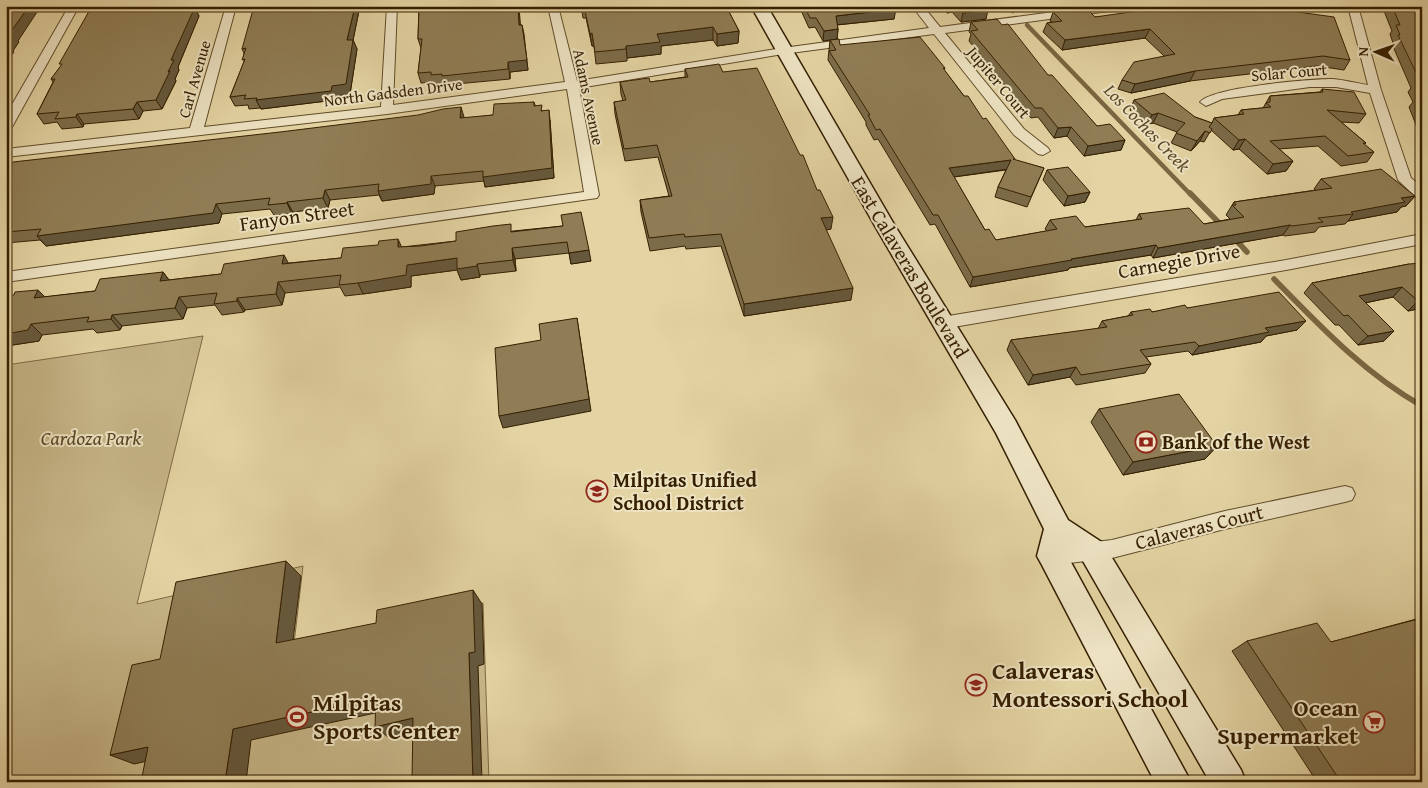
<svg xmlns="http://www.w3.org/2000/svg" width="1428" height="788" viewBox="0 0 1428 788" font-family="'Gentium Book Plus',serif">
	<rect width="100%" height="100%" fill="#e4d4a3"/>
	<filter id="stains"><feTurbulence type="fractalNoise" baseFrequency=".004" numOctaves="4"/><feColorMatrix values="0 0 0 0 .2 0 0 0 0 .09 0 0 0 0 .02 0 0 0 .5 -.17"/></filter>
	<radialGradient id="worn" r=".72"><stop offset=".6" stop-color="#630" stop-opacity="0"/><stop offset="1" stop-color="#630" stop-opacity=".3"/></radialGradient>
	<!-- green -->
	<polygon fill="#c6b587" stroke="#7e6a44" points="203,336 137,604 303,566 293,652 387,622 483,603 489,782 6,782 6,365"/>
	<g fill="none" stroke-linecap="round" stroke-linejoin="round">
		<!-- stream-far1 -->
		<g stroke="#7a6641" stroke-width="4.5">
			<polyline points="1009,6 1013,11"/>
			<polyline points="1027,25 1191,195"/>
		</g>
		<!-- stream -->
		<g stroke="#7a6641" stroke-width="5.5">
			<polyline points="1190,193 1223,227"/>
			<polyline points="1233,237 1247,252"/>
			<path d="M1274 279C1320 326 1364 373 1422 406"/>
		</g>
		<!-- minor casing -->
		<g stroke="#614c29" stroke-width="2">
			<g id="minor">
				<polygon points="69,6 79,6 12,127 6,131 6,115"/>
				<polygon points="226,6 236,6 204,127 381,107 387,6 397,6 393,105 565,82 548,6 558,6 577,81 783,48 929,28 912,6 923,6 940,27 1098,6 1129,6 1124,9 945,33 1024,129 1048,148 1050,151 1043,155 1038,154 1014,135 934,34 783,54 579,88 599,195 597,198 6,282 6,272 584,192 567,89 387,114 6,157 6,149 190,128"/>
				<path d="M1348 6H1358L1381 90 1411 178 1422 187V199L1417 198 1398 180 1370 93 1336 87H1310L1222 99 1206 106 1200 102C1212 87 1311 79 1333 79 1344 80 1356 83 1368 85Z"/>
				<polygon points="1422,234 1422,244 1286,270 942,329 936,327 934,323 936,319 942,317 1286,260"/>
				<polygon points="1345,486 1352,488 1355,494 1352,500 1345,502 1225,529 1112,558 1052,565 1045,563 1042,556 1045,549 1052,547 1112,540 1225,511"/>
			</g>
		</g>
		<!-- secondary casing -->
		<g stroke="#351f00" stroke-width="3">
			<polygon id="secondary" points="751,6 767,6 895,226 1015,420 1068,520 1103,543 1241,770 1246,782 1210,782 1083,561 1068,551 1067,555 1191,782 1155,782 1042,565 1037,556 1044,529 996,433 875,226"/>
		</g>
		<!-- minor -->
		<use href="#minor" fill="#ede3c3" fill-rule="evenodd"/>
		<!-- secondary -->
		<use href="#secondary" fill="#ede3c3" fill-rule="evenodd"/>
	</g>
	<!-- wall -->
	<g fill="#7c6c49" stroke="#351f00">
		<polygon points="92,6 200,6 197,12 199,16 178,67 179,70 175,79 176,81 162,109 143,111 139,119 84,124 83,127 62,129 57,122 44,124 37,114 53,82 51,79 61,66"/>
		<polygon points="360,6 353,40 357,49 350,94 336,96 335,100 261,109 260,108 249,109 248,105 235,106 230,97 244,62 244,53 242,49"/>
		<polygon points="419,6 519,6 520,25 522,25 524,34 528,70 510,72 510,79 445,85 444,83 434,84 433,82 421,83 418,73 421,48 418,39"/>
		<polygon points="581,6 726,6 739,31 738,43 717,46 713,40 661,46 661,54 627,58 627,61 596,64 594,46 592,46 586,18 583,18"/>
		<polygon points="799,6 894,6 894,19 837,25 838,29 837,39 823,41 815,27 809,28"/>
		<polygon points="942,6 985,6 986,19 961,22 952,12 947,13"/>
		<polygon points="1036,6 1072,6 1072,8 1041,12"/>
		<polygon points="1382,6 1422,6 1422,135 1420,135 1409,107 1413,102 1408,92 1411,88 1392,44 1393,43 1390,34 1392,31"/>
		<polygon points="1269,8 1350,60 1344,70 1317,66 1190,81 1131,93 1118,89 1122,80 1164,56 1145,38 1062,50 1043,32 1047,23 1052,22 1050,21 1053,12 1095,17"/>
		<polygon points="971,22 1048,75 1097,126 1125,140 1121,150 1084,156 1067,136 1054,138 1038,117 1031,118 969,41 971,34 969,32"/>
		<polygon points="830,40 840,45 945,68 944,70 964,96 1014,160 1044,168 1027,207 995,197 998,187 1006,170 954,177 985,230 996,240 1047,231 1045,229 1050,220 1085,227 1136,220 1139,214 1204,224 1230,219 1226,215 1234,202 1316,190 1314,189 1321,179 1415,196 1406,206 1401,207 1397,212 1348,221 1345,224 1319,227 1315,232 1285,236 1283,235 1153,258 1151,255 1069,268 1068,270 970,287 935,224 930,225 878,139 874,140 866,125 866,122 828,60"/>
		<polygon points="685,69 723,72 831,229 826,230 851,300 744,316 721,246 686,249 685,246 650,251 641,212 640,200 669,196 658,157 625,161 615,114 614,102 623,101 621,94 620,82 650,82 685,77"/>
		<polygon points="1322,89 1366,114 1359,123 1341,122 1366,143 1364,145 1374,152 1367,162 1341,166 1318,146 1279,149 1293,161 1286,171 1267,174 1239,149 1233,150 1211,130 1204,142 1200,141 1191,151 1171,143 1177,132 1153,123 1147,124 1130,110 1134,100 1195,117 1212,123 1214,118 1238,115 1241,110 1263,108 1270,96 1320,92"/>
		<polygon points="534,102 535,105 543,111 550,120 554,178 485,187 484,181 435,186 434,194 382,201 379,195 330,200 328,208 293,212 292,214 274,215 270,209 222,214 219,223 46,246 40,240 6,243 6,171 493,115"/>
		<polygon points="1047,170 1090,192 1085,202 1064,206 1043,180"/>
		<polygon points="563,226 591,261 571,264 569,253 515,259 516,271 480,275 480,277 461,280 457,270 411,276 411,287 363,294 345,296 340,287 285,293 282,305 245,310 244,312 222,315 215,305 187,308 183,319 122,326 120,330 97,333 93,329 42,335 39,341 6,346 45,297 95,291 163,272 169,280 221,274 289,263 341,258 402,247 456,241 513,231"/>
		<polygon points="1409,264 1422,308 1408,311 1393,297 1365,303 1394,331 1384,341 1358,345 1339,325 1335,325 1304,293 1312,283"/>
		<polygon points="1187,308 1297,330 1266,336 1261,342 1192,355 1188,351 1146,357 1151,364 1145,373 1076,385 1070,377 1028,385 1007,350 1011,340 1098,329 1102,321 1128,316 1131,312 1152,312"/>
		<polygon points="1099,409 1217,446 1205,459 1123,475 1091,422"/>
		<polygon points="1422,616 1422,782 1317,782 1232,651 1247,641 1331,642 1420,618 1419,617"/>
	</g>
	<!-- shaded-wall -->
	<g fill="#65583c" stroke="#351f00">
		<polygon points="29,6 41,6 18,41 19,42 13,51 14,52 6,63 6,41 10,33"/>
		<polygon points="190,6 200,6 197,12 199,16 178,67 179,70 175,79 176,81 162,109 156,100"/>
		<polygon points="355,6 360,6 351,50 347,40"/>
		<polygon points="518,6 519,6 521,35 519,25"/>
		<polygon points="949,6 954,6 952,12 947,13"/>
		<polygon points="1043,6 1072,6 1072,8 1041,12"/>
		<polygon points="896,9 894,19 835,25 836,16"/>
		<polygon points="988,10 986,19 961,22 963,13"/>
		<polygon points="522,25 528,70 510,72 510,79 508,62"/>
		<polygon points="713,27 713,40 661,46 661,54 627,58 626,46 657,34"/>
		<polygon points="838,29 837,39 823,41 824,31"/>
		<polygon points="1150,29 1145,38 1062,50 1065,40"/>
		<polygon points="739,31 738,43 717,46 717,34"/>
		<polygon points="592,33 594,46 592,46 590,34"/>
		<polygon points="353,40 357,49 350,94 336,96 335,100 261,109 256,100 332,86"/>
		<polygon points="1195,71 1190,81 1131,93 1135,84"/>
		<polygon points="137,102 143,111 139,119 133,109"/>
		<polygon points="461,107 464,117 460,118"/>
		<polygon points="549,110 550,120 554,178 485,187 483,177"/>
		<polygon points="1158,113 1153,123 1147,124 1152,115"/>
		<polygon points="77,114 84,124 83,127 76,117"/>
		<polygon points="1071,127 1067,136 1054,138 1058,128"/>
		<polygon points="1205,131 1200,141 1191,151 1197,141"/>
		<polygon points="1245,139 1239,149 1233,150 1239,140"/>
		<polygon points="1125,140 1121,150 1084,156 1088,146"/>
		<polygon points="1011,160 1008,169 946,178 949,168"/>
		<polygon points="1293,161 1286,171 1267,174 1273,164"/>
		<polygon points="431,176 435,186 434,194 382,201 378,191"/>
		<polygon points="325,190 330,200 328,208 323,198"/>
		<polygon points="1090,192 1085,202 1064,206 1068,196"/>
		<polygon points="1415,196 1406,206 1401,207 1397,212 1348,221 1353,214 1351,212 1401,198"/>
		<polygon points="287,202 293,212 292,214 287,203"/>
		<polygon points="216,204 222,214 219,223 46,246 37,236"/>
		<polygon points="833,217 831,229 819,231 821,218"/>
		<polygon points="1290,225 1283,235 1153,258 1158,248"/>
		<polygon points="398,239 403,250 398,247"/>
		<polygon points="1156,245 1151,255 1069,268 1068,270 970,287 973,277 1071,259"/>
		<polygon points="512,248 515,259 516,271 513,260"/>
		<polygon points="589,250 591,261 571,264 569,253"/>
		<polygon points="284,255 290,266 282,264"/>
		<polygon points="457,258 477,264 480,277 461,280 457,270 411,276 411,287 363,294 358,283 407,265"/>
		<polygon points="163,272 172,284 160,281"/>
		<polygon points="278,282 285,293 282,305 276,294"/>
		<polygon points="1402,287 1393,297 1350,306 1359,296"/>
		<polygon points="853,288 851,300 744,316 744,304"/>
		<polygon points="38,290 49,301 34,298"/>
		<polygon points="179,297 187,308 183,319 175,308"/>
		<polygon points="237,298 245,310 244,312 237,301"/>
		<polygon points="1422,300 1422,308 1408,311 1418,301"/>
		<polygon points="112,315 122,326 120,330 111,319"/>
		<polygon points="577,318 591,411 503,428 499,416"/>
		<polygon points="1306,321 1297,330 1266,336 1261,342 1192,355 1199,346 1265,328"/>
		<polygon points="31,324 42,335 39,341 6,346 6,334"/>
		<polygon points="1394,331 1384,341 1358,345 1368,336"/>
		<polygon points="1076,367 1070,377 1028,385 1033,375"/>
		<polygon points="1217,446 1205,459 1123,475 1133,462"/>
		<polygon points="286,561 301,576 291,656 276,643"/>
		<polygon points="473,590 482,604 484,664 478,666 482,782 473,782 469,653"/>
		<polygon points="376,698 389,710 251,740 246,782 225,782 233,729"/>
		<polygon points="413,718 425,729 388,737 375,727"/>
		<polygon points="148,747 170,756 134,764 110,755"/>
	</g>
	<!-- building -->
	<g fill="#907d55" stroke="#351f00">
		<polygon points="6,6 29,6 10,33 12,33 6,41"/>
		<polygon points="92,6 190,6 190,7 195,7 171,60 174,60 168,72 170,71 156,100 137,102 133,109 77,114 76,117 55,119 59,112 37,114 55,79 51,79 62,64 59,64"/>
		<polygon points="254,6 355,6 347,40 353,40 346,84 332,86 331,91 256,100 257,98 244,99 246,95 230,97 245,59 242,60 246,48 242,49"/>
		<polygon points="419,6 518,6 519,25 522,25 527,60 508,62 508,69 442,76 442,74 431,75 431,72 418,73 422,39 418,39"/>
		<polygon points="584,6 726,6 739,31 717,34 713,27 657,34 660,42 626,46 626,49 595,52 592,33 590,34"/>
		<polygon points="804,6 894,6 896,9 836,16 838,29 824,31 816,18 810,18"/>
		<polygon points="957,6 985,6 988,10 963,13"/>
		<polygon points="1174,6 1269,6 1269,8 1334,17 1350,60 1323,56 1195,71 1135,84 1122,80 1134,62 1175,54 1150,29 1065,40 1047,23 1062,21 1053,12 1085,7 1095,17"/>
		<polygon points="1392,6 1422,6 1422,96 1416,82 1421,83 1398,35 1400,35 1396,25 1400,25"/>
		<polygon points="997,19 1002,25 1008,24 1048,75 1052,75 1097,126 1110,124 1125,140 1088,146 1071,127 1058,128 1042,108 1035,108 971,31 978,30 971,22"/>
		<polygon points="920,37 945,68 943,68 964,96 968,96 983,119 986,118 1015,159 1013,159 1044,168 1031,197 998,187 1011,160 949,168 985,230 989,229 996,240 1057,229 1050,220 1076,216 1085,227 1142,219 1139,214 1189,208 1204,224 1244,217 1232,205 1236,205 1234,202 1332,188 1321,179 1381,169 1415,196 1401,198 1405,202 1351,212 1353,214 1318,218 1323,222 1292,226 1290,225 1158,248 1156,245 1071,259 1072,260 973,277 938,215 933,215 880,129 876,130 868,115 870,115 829,51 836,50 830,40 839,39 840,45"/>
		<polygon points="719,64 723,72 757,68 800,155 803,155 817,190 820,190 833,217 821,218 853,288 744,304 721,234 685,237 684,234 649,238 640,200 672,196 657,145 624,149 614,102 626,100 620,82 649,78 650,82 688,77 685,69"/>
		<polygon points="1322,89 1354,92 1366,114 1327,110 1366,143 1363,143 1374,152 1348,156 1325,136 1270,141 1293,161 1273,164 1245,139 1239,140 1214,118 1244,114 1241,110 1271,107 1266,103 1270,102 1270,96 1323,92"/>
		<polygon points="1164,93 1195,117 1212,123 1209,127 1212,129 1210,133 1205,131 1197,141 1176,133 1185,123 1158,113 1152,115 1134,100"/>
		<polygon points="1416,98 1422,98 1422,110"/>
		<polygon points="534,102 534,106 542,105 541,111 549,110 552,168 483,177 483,171 431,176 431,184 378,191 379,184 325,190 323,198 287,202 287,203 268,205 270,198 216,204 213,213 37,236 41,229 6,232 6,171 8,171 13,162 280,132 418,115 443,109 461,107 460,118 493,115 494,104"/>
		<polygon points="1068,167 1090,192 1068,196 1047,170"/>
		<polygon points="581,212 589,250 569,253 567,242 512,248 513,260 477,264 477,266 457,269 457,258 407,265 406,275 358,283 339,285 341,275 278,282 276,294 237,298 237,301 214,304 217,293 179,297 175,308 112,315 111,319 87,322 89,317 31,324 28,330 6,334 6,296 14,295 15,292 38,290 34,298 95,291 100,279 163,272 160,281 221,274 224,264 284,255 282,264 341,258 343,248 378,245 379,241 398,239 398,247 421,246 456,241 456,232 493,226 511,224 511,232 563,226 561,215"/>
		<polygon points="1422,263 1422,300 1418,301 1402,287 1359,296 1394,331 1368,336 1348,315 1344,316 1312,283 1409,264"/>
		<polygon points="1279,292 1306,321 1265,328 1269,332 1199,346 1195,342 1140,350 1151,364 1081,375 1076,367 1033,375 1011,340 1107,327 1102,321 1133,315 1131,312 1150,309 1152,312 1185,305 1187,308"/>
		<polygon points="577,318 589,399 499,416 495,348 541,340 539,324"/>
		<polygon points="1179,394 1217,446 1133,462 1099,409"/>
		<polygon points="286,561 276,643 376,623 377,610 473,590 475,652 469,653 473,782 412,782 413,718 375,727 376,698 233,729 225,782 141,782 148,747 110,755 132,665 160,659 176,582"/>
		<polygon points="1422,618 1422,782 1341,782 1247,641 1317,623 1331,642"/>
	</g>
	<!-- icons -->
	<defs>
		<g id="bank-ring" transform="scale(1.125)"><circle r="9.5" fill="#ede3c3" stroke="#8f2418" stroke-width="1.5"/><path d="M-6-4H6V4H-6ZM0-2.3a2.3 2.3 0 1 0 0 4.6a2.3 2.3 0 1 0 0-4.6Z" fill="#8f2418"/></g>
		<g id="school-ring" transform="scale(1.125)"><circle r="9.5" fill="#ede3c3" stroke="#8f2418" stroke-width="1.5"/><path d="M0-5L7-2L0 1L-7-2ZM-4 1L0 2.5L4 1V4Q0 6-4 4Z" fill="#8f2418"/></g>
		<g id="stadium-ring" transform="scale(1.125)"><circle r="9.5" fill="#ede3c3" stroke="#8f2418" stroke-width="1.5"/><path d="M0-5a6.5 5 0 1 0 0 10a6.5 5 0 1 0 0-10ZM-3.5-1.8h7v3.6h-7Z" fill="#8f2418"/></g>
		<g id="supermarket-ring" transform="scale(1.125)"><circle r="9.5" fill="#ede3c3" stroke="#8f2418" stroke-width="1.5"/><path d="M-6-5.5h2.5l.6 2H6L4.5 2H-2.5L-4.4-4H-6ZM-1.5 3.2a1.3 1.3 0 1 0 .1 0ZM3 3.2a1.3 1.3 0 1 0 .1 0Z" fill="#8f2418"/></g>
	</defs>
	<g fill-rule="evenodd">
		<use href="#bank-ring" x="1146" y="442"/>
		<use href="#school-ring" x="597" y="491"/>
		<use href="#school-ring" x="976" y="685"/>
		<use href="#stadium-ring" x="297" y="717"/>
		<use href="#supermarket-ring" x="1374" y="722"/>
	</g>
	<g text-anchor="middle" stroke-width="4" stroke-linejoin="round" paint-order="stroke">
		<!-- far-street labels -->
		<g font-size="16" fill="#351f00" stroke="#ede3c3">
			<text transform="translate(1289 72) rotate(-5)" y="6">Solar Court</text>
			<text transform="translate(194 79) rotate(-74)" y="6">Carl Avenue</text>
			<text transform="translate(999 82) rotate(50)" y="6">Jupiter Court</text>
			<text transform="translate(393 92) rotate(-7)" y="6">North Gadsden Drive</text>
			<text transform="translate(589 97) rotate(78)" y="6">Adams Avenue</text>
		</g>
		<!-- far-water labels -->
		<g font-size="18" font-style="italic" fill="#5d4926" stroke="#ede3c3">
			<text transform="translate(1147 128) rotate(46)" y="6">Los Coches Creek</text>
		</g>
		<!-- street labels -->
		<g font-size="20" fill="#351f00" stroke="#ede3c3">
			<text transform="translate(297 216) rotate(-8)" y="7">Fanyon Street</text>
			<text transform="translate(1179 261) rotate(-10)" y="7">Carnegie Drive</text>
			<text transform="translate(910 267) rotate(59)" y="7">East Calaveras Boulevard</text>
			<text transform="translate(1199 527) rotate(-14)" y="7">Calaveras Court</text>
		</g>
		<!-- park labels -->
		<g font-size="20" font-style="italic" fill="#594422" stroke="#ede3c3">
			<text x="91" y="445">Cardoza Park</text>
		</g>
		<!-- poi labels -->
		<g font-size="20" font-weight="bold" fill="#351f00" stroke="#ede3c3" text-anchor="start">
			<text x="1162" y="449">Bank of the West</text>
			<text x="613" y="487">Milpitas Unified<tspan x="613" dy="23">School District</tspan></text>
		</g>
		<!-- near-poi labels -->
		<g font-size="24" font-weight="bold" fill="#351f00" stroke="#ede3c3" text-anchor="start">
			<text x="992" y="679">Calaveras<tspan x="992" dy="28">Montessori School</tspan></text>
			<text x="313" y="711">Milpitas<tspan x="313" dy="28">Sports Center</tspan></text>
			<text x="1358" y="716" text-anchor="end">Ocean<tspan x="1358" dy="28">Supermarket</tspan></text>
		</g>
	</g>
	<!-- margin -->
	<rect width="1428" height="788" fill="none" stroke="#e4d4a3" stroke-width="25"/>
	<rect x="8" y="8" width="1413" height="773" fill="none" stroke="#351f00" stroke-width="2.5"/>
	<rect x="12" y="12" width="1403" height="763" fill="none" stroke="#351f00"/>
	<!-- north arrow -->
	<g transform="translate(1376 52) rotate(272)" stroke="#ede3c3" stroke-width="4" paint-order="stroke">
	<path d="M0-4L9 19L0 12L-9 19Z" fill="#351f00"/>
	<text y="-8" font-size="14" font-weight="bold" text-anchor="middle" fill="#351f00">N</text>
	</g>
	<rect width="100%" height="100%" filter="url(#stains)"/>
	<rect width="100%" height="100%" fill="url(#worn)"/>
</svg>
